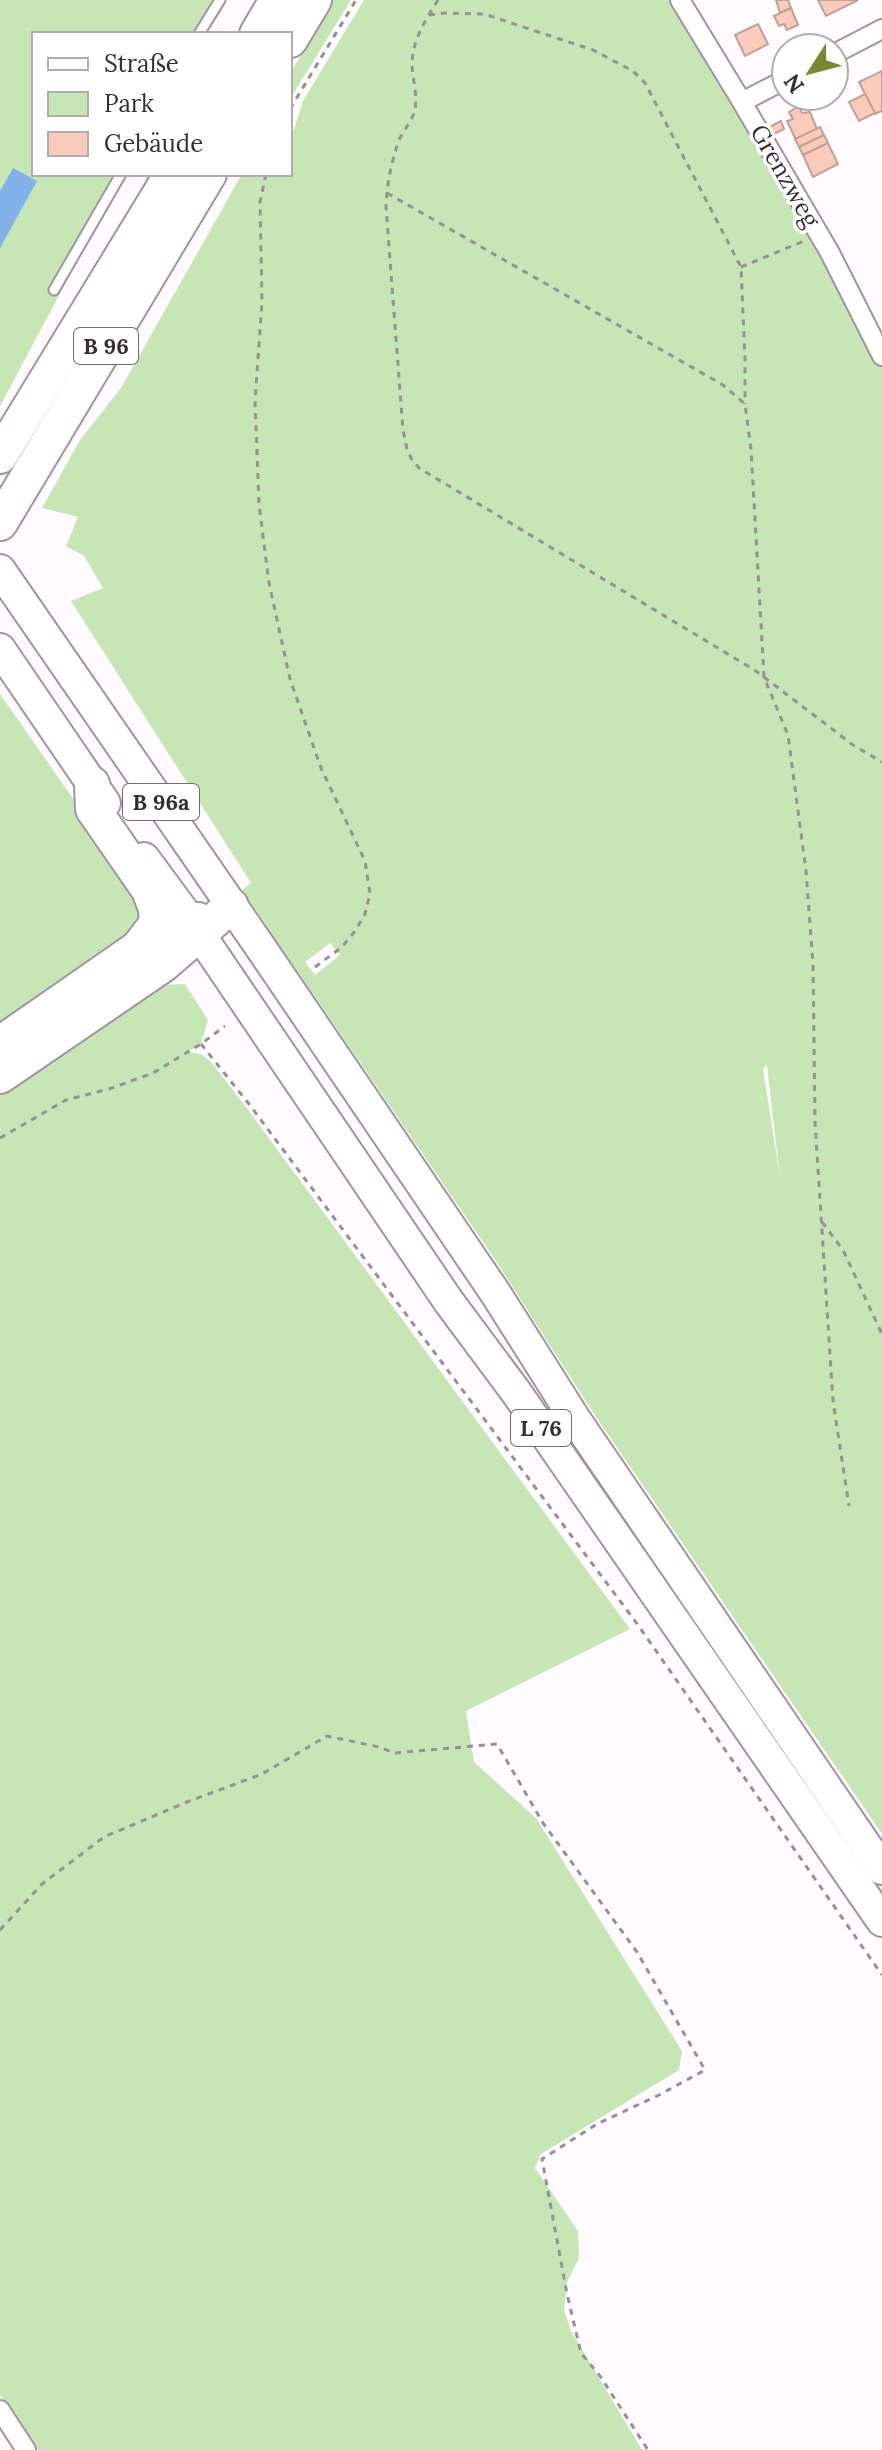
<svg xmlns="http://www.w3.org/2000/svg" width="882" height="2450" viewBox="0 0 882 2450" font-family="Lora,serif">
	<rect width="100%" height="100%" fill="#fefaff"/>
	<!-- green -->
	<g fill="#c6e6b5" fill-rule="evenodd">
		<polygon points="0,0 220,0 199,34 34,34 34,174 124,174 0,406"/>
		<polygon points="333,0 351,0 290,99 290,74"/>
		<path d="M364 0H680L882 356V1834L592 1411 494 1258 242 890 251 883 71 601 103 588 84 556 66 546 78 517 42 508 80 440 121 388 242 174H290V142L303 101ZM330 943 340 955 315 975 305 962ZM766 1066H767L780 1177 763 1069Z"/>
		<polygon points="0,694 140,894 158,985 185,984 208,1020 201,1044 188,1052 201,1054 212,1063 246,1107 630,1629 466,1711 474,1762 536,1818 682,2051 679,2070 541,2154 535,2168 578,2231 579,2258 567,2282 564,2310 571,2331 642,2450 38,2450 0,2395"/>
	</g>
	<!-- water -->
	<polygon fill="#84b0e9" points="13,168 37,181 0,248 0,191"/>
	<!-- building -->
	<g fill="#f8cbba" stroke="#bfa196" stroke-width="2">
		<polygon points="776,0 788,0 791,8 780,13"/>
		<polygon points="818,0 858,0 826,16"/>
		<polygon points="791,8 798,25 787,30 784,24 779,26 774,16"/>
		<polygon points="758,24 768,44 745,56 735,35"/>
		<polygon points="882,71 882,111 875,114 859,82"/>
		<polygon points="865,94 875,113 859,121 849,102"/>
		<polygon points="799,106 802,113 810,112 817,129 796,140 787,121 793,119 789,112"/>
		<polygon points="781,121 784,129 772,135 768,128"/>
		<polygon points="820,127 824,135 799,147 795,139"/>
		<polygon points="824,135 828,143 803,155 799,147"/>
		<polygon points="828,143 838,164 813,177 803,155"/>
	</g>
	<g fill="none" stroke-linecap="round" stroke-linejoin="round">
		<!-- lane casing -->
		<g stroke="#a591a6" stroke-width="13">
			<g id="lane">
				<polyline points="199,34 220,0"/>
				<polyline points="54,290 121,174"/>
			</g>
		</g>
		<!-- street casing -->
		<g stroke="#a591a6" stroke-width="22">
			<g id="street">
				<polyline points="680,0 742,102 830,253 882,356"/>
				<polyline points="834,54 882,29"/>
				<polyline points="742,102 786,79"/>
				<polyline points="0,2410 26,2450"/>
			</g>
		</g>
		<!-- primary casing -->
		<g stroke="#a591a6" stroke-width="34">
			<g id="primary">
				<polyline points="0,570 261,948 496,1294 575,1419 882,1869"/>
				<polyline points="0,649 105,803"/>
				<polyline points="144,858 192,923 449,1302 516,1392 882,1921"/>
			</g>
		</g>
		<!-- highway casing -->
		<g stroke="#a591a6" stroke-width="38">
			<g id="highway">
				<polyline points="257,34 277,0"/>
				<polyline points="290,40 314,0"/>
				<polyline points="0,456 172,174"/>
				<polyline points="0,523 209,174"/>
				<polyline points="92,784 93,809 149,890 155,906 157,915 155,926 138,948"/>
				<polyline points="0,1044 138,948 198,920"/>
				<polyline points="0,1076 164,964 231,906"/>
			</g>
		</g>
		<!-- path -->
		<g stroke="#969097" stroke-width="3" stroke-dasharray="6 6" stroke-linecap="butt">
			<path d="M438 0C426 19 413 39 412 63 412 79 419 97 414 113 411 122 403 131 399 140 391 163 387 183 386 207L403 430 407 449 412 460 419 468 756 671 853 745 882 762"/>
			<polyline points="429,15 446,13 484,14 593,50 633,71 645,83 741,267 745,360 745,404"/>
			<polyline points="290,109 356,0"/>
			<polyline points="266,174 260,202 262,302 255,401 259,504 269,583 290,679 321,768 365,861 370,894 365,914 355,931 342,947 311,970"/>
			<polyline points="387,193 723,385 745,404 751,449 764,677 788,735 806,871 813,964 815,1122 833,1401 849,1506"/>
			<polyline points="741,267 804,241"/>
			<polyline points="201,1044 249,1104 638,1625 882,1975"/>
			<polyline points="0,1138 66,1100 112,1088 153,1073 201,1044 225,1026"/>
			<polyline points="822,1222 843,1250 882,1334"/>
			<polyline points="0,1930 42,1884 104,1837 187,1802 262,1774 327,1736 379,1747 394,1753 497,1744 543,1823 637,1952 705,2070 659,2095 597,2124 542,2159 567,2294 581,2353 600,2376 648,2450"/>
		</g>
		<!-- lane -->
		<use href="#lane" stroke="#fff" stroke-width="9"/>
		<!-- street -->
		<use href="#street" stroke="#fff" stroke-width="18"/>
		<!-- primary -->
		<use href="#primary" stroke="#fff" stroke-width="30"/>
		<!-- highway -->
		<use href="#highway" stroke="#fff" stroke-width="34"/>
	</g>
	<g text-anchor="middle" stroke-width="7" stroke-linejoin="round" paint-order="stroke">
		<!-- shield labels -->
		<g fill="#fff" stroke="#726d72" stroke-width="2">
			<rect x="74" y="328" width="64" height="36" rx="6"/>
			<rect x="123" y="784" width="76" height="36" rx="6"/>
			<rect x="511" y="1410" width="60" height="36" rx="6"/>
		</g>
		<g font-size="22" font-weight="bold" fill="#362e36">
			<text x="106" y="354">B 96</text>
			<text x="161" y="810">B 96a</text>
			<text x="541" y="1436">L 76</text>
		</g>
		<!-- street labels -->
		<g font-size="24" fill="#362e36" stroke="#fff">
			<text transform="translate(785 176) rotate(60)" y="8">Grenzweg</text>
		</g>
	</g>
	<!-- legend -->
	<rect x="32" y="32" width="260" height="144" fill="#ffffff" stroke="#afabaf" stroke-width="2"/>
	<rect x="48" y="58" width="40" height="12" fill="#ffffff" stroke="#afabaf" stroke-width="2"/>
	<text x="104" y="72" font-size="24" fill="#362e36">Straße</text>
	<rect x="48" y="92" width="40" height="24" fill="#c6e6b5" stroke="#afabaf" stroke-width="2"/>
	<text x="104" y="112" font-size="24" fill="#362e36">Park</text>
	<rect x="48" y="132" width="40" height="24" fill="#f8cbba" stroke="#afabaf" stroke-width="2"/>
	<text x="104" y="152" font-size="24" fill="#362e36">Gebäude</text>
	<!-- north arrow -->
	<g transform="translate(810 72) rotate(234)"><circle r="38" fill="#ffffff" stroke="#afabaf" stroke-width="2"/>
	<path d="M0-6L14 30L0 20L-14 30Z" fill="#7a8735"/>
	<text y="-12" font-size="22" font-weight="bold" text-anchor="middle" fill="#362e36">N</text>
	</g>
</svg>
